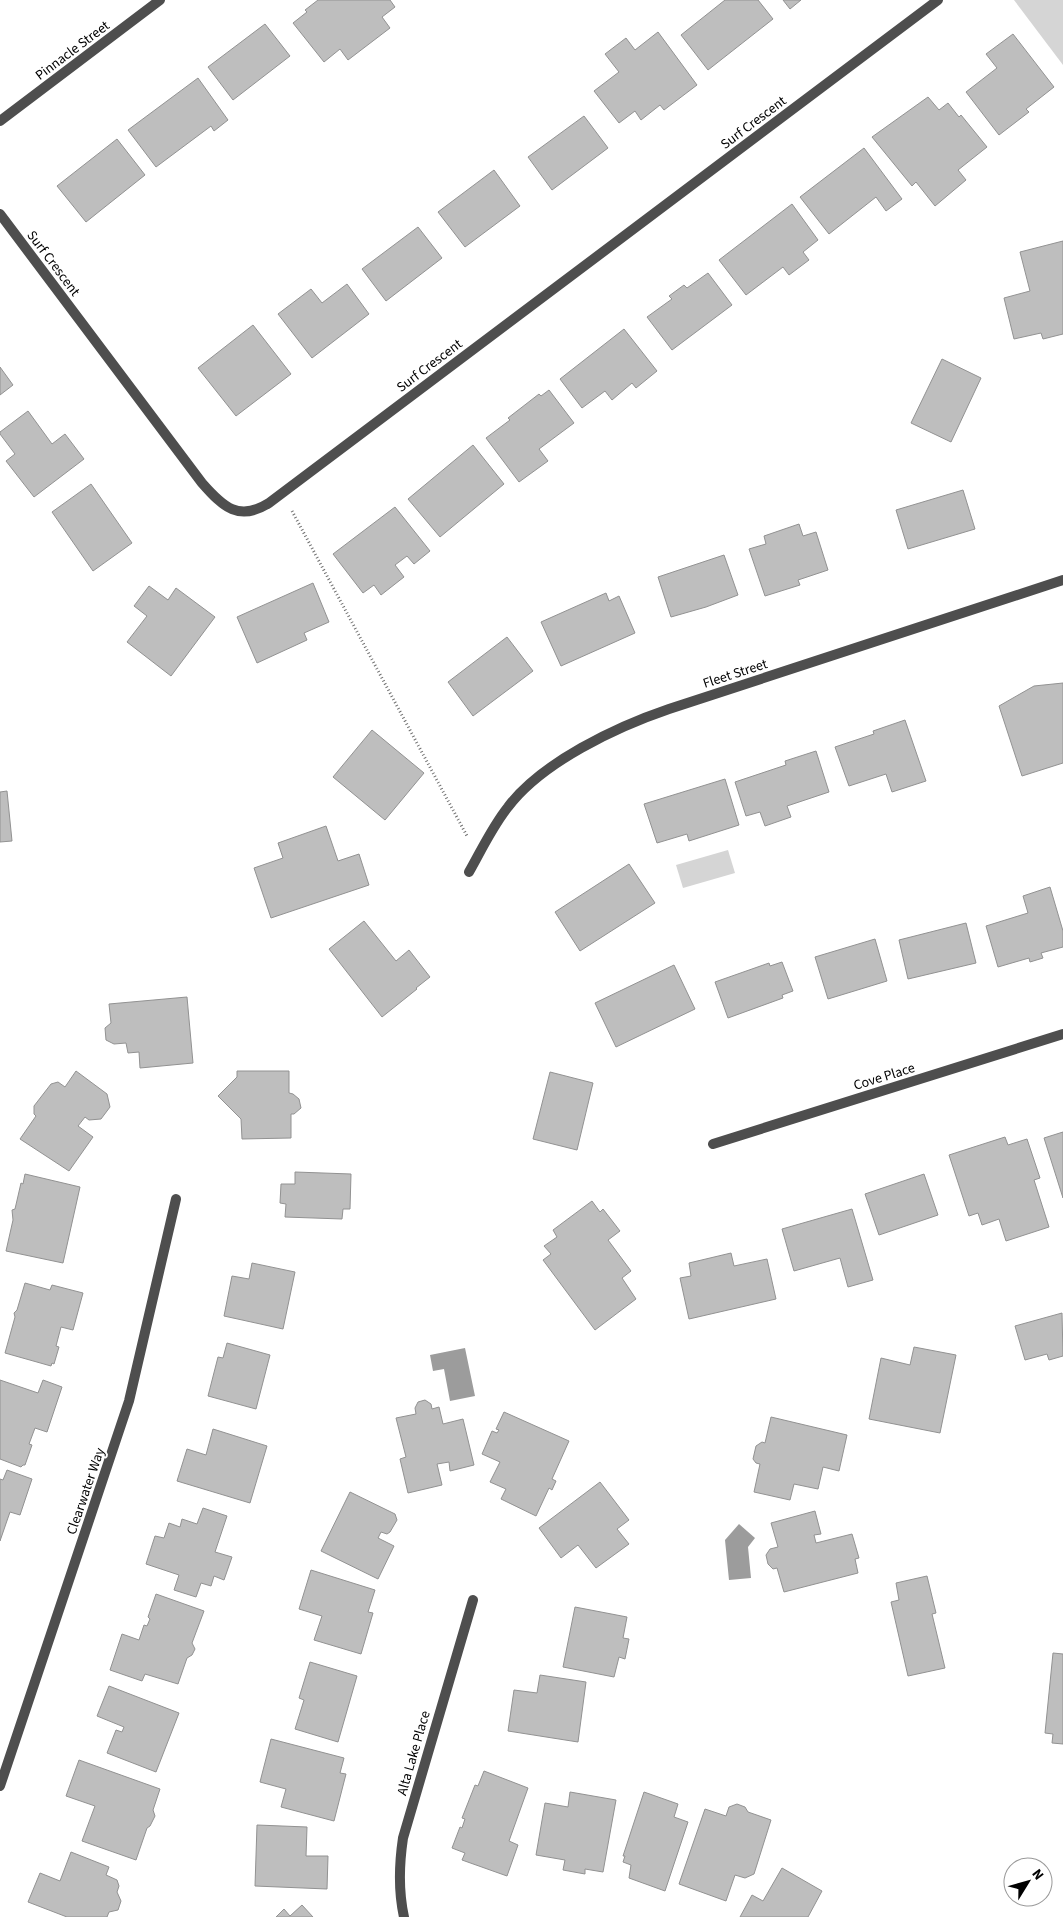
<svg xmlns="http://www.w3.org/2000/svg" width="1063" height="1917" viewBox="0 0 1063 1917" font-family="'Source Sans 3',sans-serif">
	<rect width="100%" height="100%" fill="#fff"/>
	<!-- green -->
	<g fill="#d5d5d5">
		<polygon points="1015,0 1063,0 1063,65 1014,0"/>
		<polygon points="728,850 735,873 683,888 676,865"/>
	</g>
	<!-- water -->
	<g fill="#9c9c9c">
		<polygon points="465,1348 475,1396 450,1401 444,1369 433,1371 430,1355"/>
		<polygon points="739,1524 755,1538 748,1547 751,1578 729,1580 725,1540"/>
	</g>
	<!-- building -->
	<g fill="#bebebe" stroke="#929292">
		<polygon points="318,0 390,0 395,7 382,17 390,28 348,60 340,49 324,62 293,23 307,12 305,10"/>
		<polygon points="725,0 758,0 773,19 708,70 681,35"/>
		<polygon points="783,0 801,0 790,9"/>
		<polygon points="265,24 290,56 233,100 208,67"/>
		<polygon points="658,32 697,85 664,110 660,105 641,120 635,111 619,123 594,91 619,72 605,54 626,38 635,50"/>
		<polygon points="1013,34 1054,87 1026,109 1029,112 999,135 966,92 997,68 986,54"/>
		<polygon points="198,78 228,120 214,131 211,126 156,167 128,130"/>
		<polygon points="928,97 939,110 948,103 959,117 961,115 987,147 958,170 966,180 935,206 916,182 912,186 872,137"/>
		<polygon points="584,116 608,148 552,190 528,157"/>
		<polygon points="117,139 145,175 86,222 57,186"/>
		<polygon points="864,148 902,199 886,211 876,197 829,234 800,197"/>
		<polygon points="494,170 520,206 465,247 438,212"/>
		<polygon points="792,204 818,240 803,252 809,260 789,275 783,267 746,295 719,260"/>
		<polygon points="418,227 442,258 386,301 362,269"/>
		<polygon points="1063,241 1063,334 1043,339 1041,333 1014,339 1004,298 1030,291 1020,252"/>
		<polygon points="708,273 732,305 672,350 647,317 672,299 669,296 684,285 687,288"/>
		<polygon points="347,284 369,314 312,358 278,314 311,289 322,303"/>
		<polygon points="253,325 291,374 236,416 198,368"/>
		<polygon points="624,329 657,371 636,388 632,383 612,400 605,391 582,408 560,379"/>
		<polygon points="942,359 981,378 951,442 911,423"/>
		<polygon points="0,367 13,385 0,395"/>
		<polygon points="549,390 574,423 539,449 548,461 519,482 486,438 510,420 508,418 539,394 541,396"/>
		<polygon points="28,411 52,444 65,434 84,459 34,497 6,461 15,454 0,434 0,432"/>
		<polygon points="473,445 504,484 440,537 408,499"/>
		<polygon points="91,484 132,543 93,571 52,512"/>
		<polygon points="963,490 975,529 908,549 896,510"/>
		<polygon points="395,507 430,551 414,564 407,556 395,565 404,577 381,595 374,585 363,593 333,554"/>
		<polygon points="799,524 803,536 816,532 828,570 798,580 800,585 765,596 749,549 766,544 764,536"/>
		<polygon points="724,555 738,595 706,607 671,617 658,577"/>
		<polygon points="313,583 329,622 304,633 307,640 257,663 237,617"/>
		<polygon points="149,586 168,600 176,588 215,617 171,676 127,642 147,616 134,606"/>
		<polygon points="606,593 609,601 619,596 635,633 561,666 541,622"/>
		<polygon points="507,637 533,671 473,716 448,682"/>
		<polygon points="1063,683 1063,763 1022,776 999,706 1034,686"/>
		<polygon points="905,720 926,781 892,792 886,774 849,786 835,747 874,734 873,731"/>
		<polygon points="372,730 424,773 385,820 333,777"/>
		<polygon points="816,751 829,792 787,806 791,817 765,826 760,812 746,816 735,782 786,765 785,761"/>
		<polygon points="725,779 739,825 689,841 687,834 657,843 644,804"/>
		<polygon points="7,791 12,841 0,842 0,792"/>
		<polygon points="326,826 338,861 359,854 369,885 271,918 254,868 283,858 278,843"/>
		<polygon points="629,864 655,903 580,951 555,912"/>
		<polygon points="1050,887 1063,931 1063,947 1041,953 1043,958 1030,962 1029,958 998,967 986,926 1028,913 1023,896"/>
		<polygon points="364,921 396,961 409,950 430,977 416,988 417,989 382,1017 329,949"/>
		<polygon points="966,923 976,963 908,979 899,940"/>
		<polygon points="875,939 887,981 828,999 815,957"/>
		<polygon points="782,962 793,991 782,995 783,998 728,1018 715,982 769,963 770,966"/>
		<polygon points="674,965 695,1009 616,1047 595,1003"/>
		<polygon points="187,997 193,1063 140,1068 139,1052 128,1053 126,1043 114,1044 106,1040 105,1028 111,1023 109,1004"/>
		<polygon points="76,1071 107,1094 110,1107 101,1119 89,1120 85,1117 78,1126 93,1137 69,1171 20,1139 36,1116 34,1114 34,1106 51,1084 58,1082 65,1087"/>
		<polygon points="237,1071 289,1071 289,1093 293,1094 299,1099 301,1108 294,1114 291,1114 291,1138 242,1139 241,1119 218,1096 237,1077"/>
		<polygon points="550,1072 593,1083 577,1150 533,1139"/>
		<polygon points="1063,1132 1063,1198 1044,1138"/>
		<polygon points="1005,1137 1008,1145 1027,1139 1040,1178 1034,1180 1049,1227 1006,1241 999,1219 982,1225 978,1213 969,1216 949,1155"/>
		<polygon points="295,1172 351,1174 350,1209 343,1209 342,1219 285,1217 286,1204 280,1203 281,1184 295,1184"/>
		<polygon points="25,1174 80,1187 63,1263 6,1251 13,1220 12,1210 15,1209 21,1183 23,1184"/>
		<polygon points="924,1174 938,1215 879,1235 865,1194"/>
		<polygon points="592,1201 600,1212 603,1209 620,1231 608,1240 631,1271 622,1278 636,1299 595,1330 543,1260 551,1254 544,1246 557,1237 553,1230"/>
		<polygon points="852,1209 873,1280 848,1287 840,1258 794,1271 782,1229"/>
		<polygon points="731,1253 734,1266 767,1259 776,1299 689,1319 680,1278 691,1276 689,1263"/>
		<polygon points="252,1263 295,1272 283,1329 224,1316 232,1276 249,1279"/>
		<polygon points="25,1283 50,1290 52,1285 83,1293 73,1330 61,1327 56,1346 59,1347 54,1364 52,1363 51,1366 5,1353 15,1317 14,1313 17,1310"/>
		<polygon points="1062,1313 1063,1356 1049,1360 1047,1354 1025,1360 1015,1326"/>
		<polygon points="227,1343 270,1355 256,1409 208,1396 218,1357 223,1358"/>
		<polygon points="914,1347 956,1355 940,1433 869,1419 881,1358 910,1365"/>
		<polygon points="0,1380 38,1393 43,1380 62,1387 47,1432 35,1428 29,1444 32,1445 25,1465 23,1465 21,1467 0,1459"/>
		<polygon points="425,1400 431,1404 432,1409 439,1407 443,1424 463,1419 474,1465 450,1471 449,1462 437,1464 442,1485 408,1493 400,1459 406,1457 396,1418 416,1414 415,1408 418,1402"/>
		<polygon points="504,1412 569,1441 552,1479 556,1481 552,1490 549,1488 536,1516 501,1499 506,1489 490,1482 500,1462 482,1454 492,1431 497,1433 499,1430 496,1429"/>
		<polygon points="771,1417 847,1435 839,1471 823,1467 818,1489 794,1484 790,1500 754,1492 760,1464 756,1463 753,1459 756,1446 762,1442 765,1443"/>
		<polygon points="213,1429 267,1446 250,1503 177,1481 187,1449 206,1455"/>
		<polygon points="7,1470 32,1479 20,1515 10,1512 0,1541 0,1479 3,1480"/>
		<polygon points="600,1482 629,1520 617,1529 629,1544 596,1568 578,1545 561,1558 539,1528"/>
		<polygon points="350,1492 395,1514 397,1520 390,1532 387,1534 381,1532 378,1538 394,1546 378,1579 321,1551"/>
		<polygon points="203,1508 227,1516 215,1552 232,1557 224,1580 214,1576 211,1586 201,1583 196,1597 174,1590 179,1575 146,1564 155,1536 164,1538 169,1523 180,1527 182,1519 197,1524"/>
		<polygon points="815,1511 821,1534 814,1535 816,1543 852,1534 859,1558 855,1559 858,1573 784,1592 777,1568 773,1569 768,1564 766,1555 770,1549 778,1547 771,1523"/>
		<polygon points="311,1570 375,1590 368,1612 373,1613 361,1654 314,1640 322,1616 299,1609"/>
		<polygon points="927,1576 936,1613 932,1614 945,1668 908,1676 891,1602 899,1600 896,1583"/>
		<polygon points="156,1594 204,1611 192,1643 195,1649 192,1655 187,1658 178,1684 145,1674 142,1681 110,1670 122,1634 139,1640 144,1625 147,1626 150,1619 148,1617"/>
		<polygon points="575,1607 627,1617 623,1638 629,1639 625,1659 619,1657 614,1677 563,1667"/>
		<polygon points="1053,1653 1063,1654 1063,1744 1052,1743 1053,1734 1045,1733"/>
		<polygon points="310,1662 357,1676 338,1742 295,1729 304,1700 299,1698"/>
		<polygon points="540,1675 586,1682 578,1742 508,1731 514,1690 537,1693"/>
		<polygon points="109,1686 179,1713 156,1772 107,1753 116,1730 122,1732 124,1727 97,1716"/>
		<polygon points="271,1739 344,1758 340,1773 346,1774 334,1821 281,1807 286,1789 260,1782"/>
		<polygon points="79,1760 160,1789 153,1810 155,1816 150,1826 147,1828 136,1860 82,1841 95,1806 66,1796"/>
		<polygon points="484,1771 528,1788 509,1841 518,1845 507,1876 462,1860 465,1853 452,1848 460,1827 462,1828 465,1819 462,1818 475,1785 478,1786"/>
		<polygon points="570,1792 616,1800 603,1872 585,1869 585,1874 563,1870 565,1860 536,1855 545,1803 568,1807"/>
		<polygon points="644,1792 678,1804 674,1817 688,1822 665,1891 629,1878 631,1865 623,1862 625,1856 623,1856"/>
		<polygon points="737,1804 745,1807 748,1812 771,1820 754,1874 745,1878 735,1875 726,1901 679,1884 705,1809 726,1816 729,1807"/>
		<polygon points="257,1825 307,1827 306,1856 328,1856 327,1889 255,1886"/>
		<polygon points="71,1852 109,1867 106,1875 117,1880 119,1886 117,1892 121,1901 118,1910 109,1912 107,1917 67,1917 28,1902 40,1873 60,1881"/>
		<polygon points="782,1868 822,1891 808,1917 740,1917 752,1895 763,1901"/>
		<polygon points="302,1905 313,1917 276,1917 284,1909 290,1916"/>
	</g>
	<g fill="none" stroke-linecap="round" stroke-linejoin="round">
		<!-- path -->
		<polyline stroke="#707070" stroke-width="3" stroke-dasharray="1 2.5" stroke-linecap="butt" points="292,511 467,836"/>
		<!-- minor -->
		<g stroke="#4e4e4e" stroke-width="10">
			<polyline points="0,121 160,0"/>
			<path d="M0 214 202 483C223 507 239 522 269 503L938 0"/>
			<path d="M469 872C481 851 492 827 508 807 542 762 616 727 669 709L1063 580"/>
			<polyline points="713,1144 1063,1034"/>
			<polyline points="0,1786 129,1401 176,1199"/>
			<path d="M404 1917C398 1890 399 1865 403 1838L473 1600"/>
		</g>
	</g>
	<g text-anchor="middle" stroke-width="4" stroke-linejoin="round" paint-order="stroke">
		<!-- street labels -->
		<g font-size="14" fill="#000" stroke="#fff">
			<text transform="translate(72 50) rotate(-37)" y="5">Pinnacle Street</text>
			<text transform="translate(753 122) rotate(-37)" y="5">Surf Crescent</text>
			<text transform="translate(54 263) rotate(53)" y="5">Surf Crescent</text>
			<text transform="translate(429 365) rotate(-37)" y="5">Surf Crescent</text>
			<text transform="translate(735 673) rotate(-18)" y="5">Fleet Street</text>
			<text transform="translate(884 1076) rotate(-17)" y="5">Cove Place</text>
			<text transform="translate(85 1491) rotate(-71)" y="5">Clearwater Way</text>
			<text transform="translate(413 1753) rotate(-74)" y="5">Alta Lake Place</text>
		</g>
	</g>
	<!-- north arrow -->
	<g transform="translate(1028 1882) rotate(53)"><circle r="24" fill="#ffffff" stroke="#999999"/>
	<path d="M0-4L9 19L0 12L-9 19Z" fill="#000000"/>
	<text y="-8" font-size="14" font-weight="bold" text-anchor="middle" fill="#000000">N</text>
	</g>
</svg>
